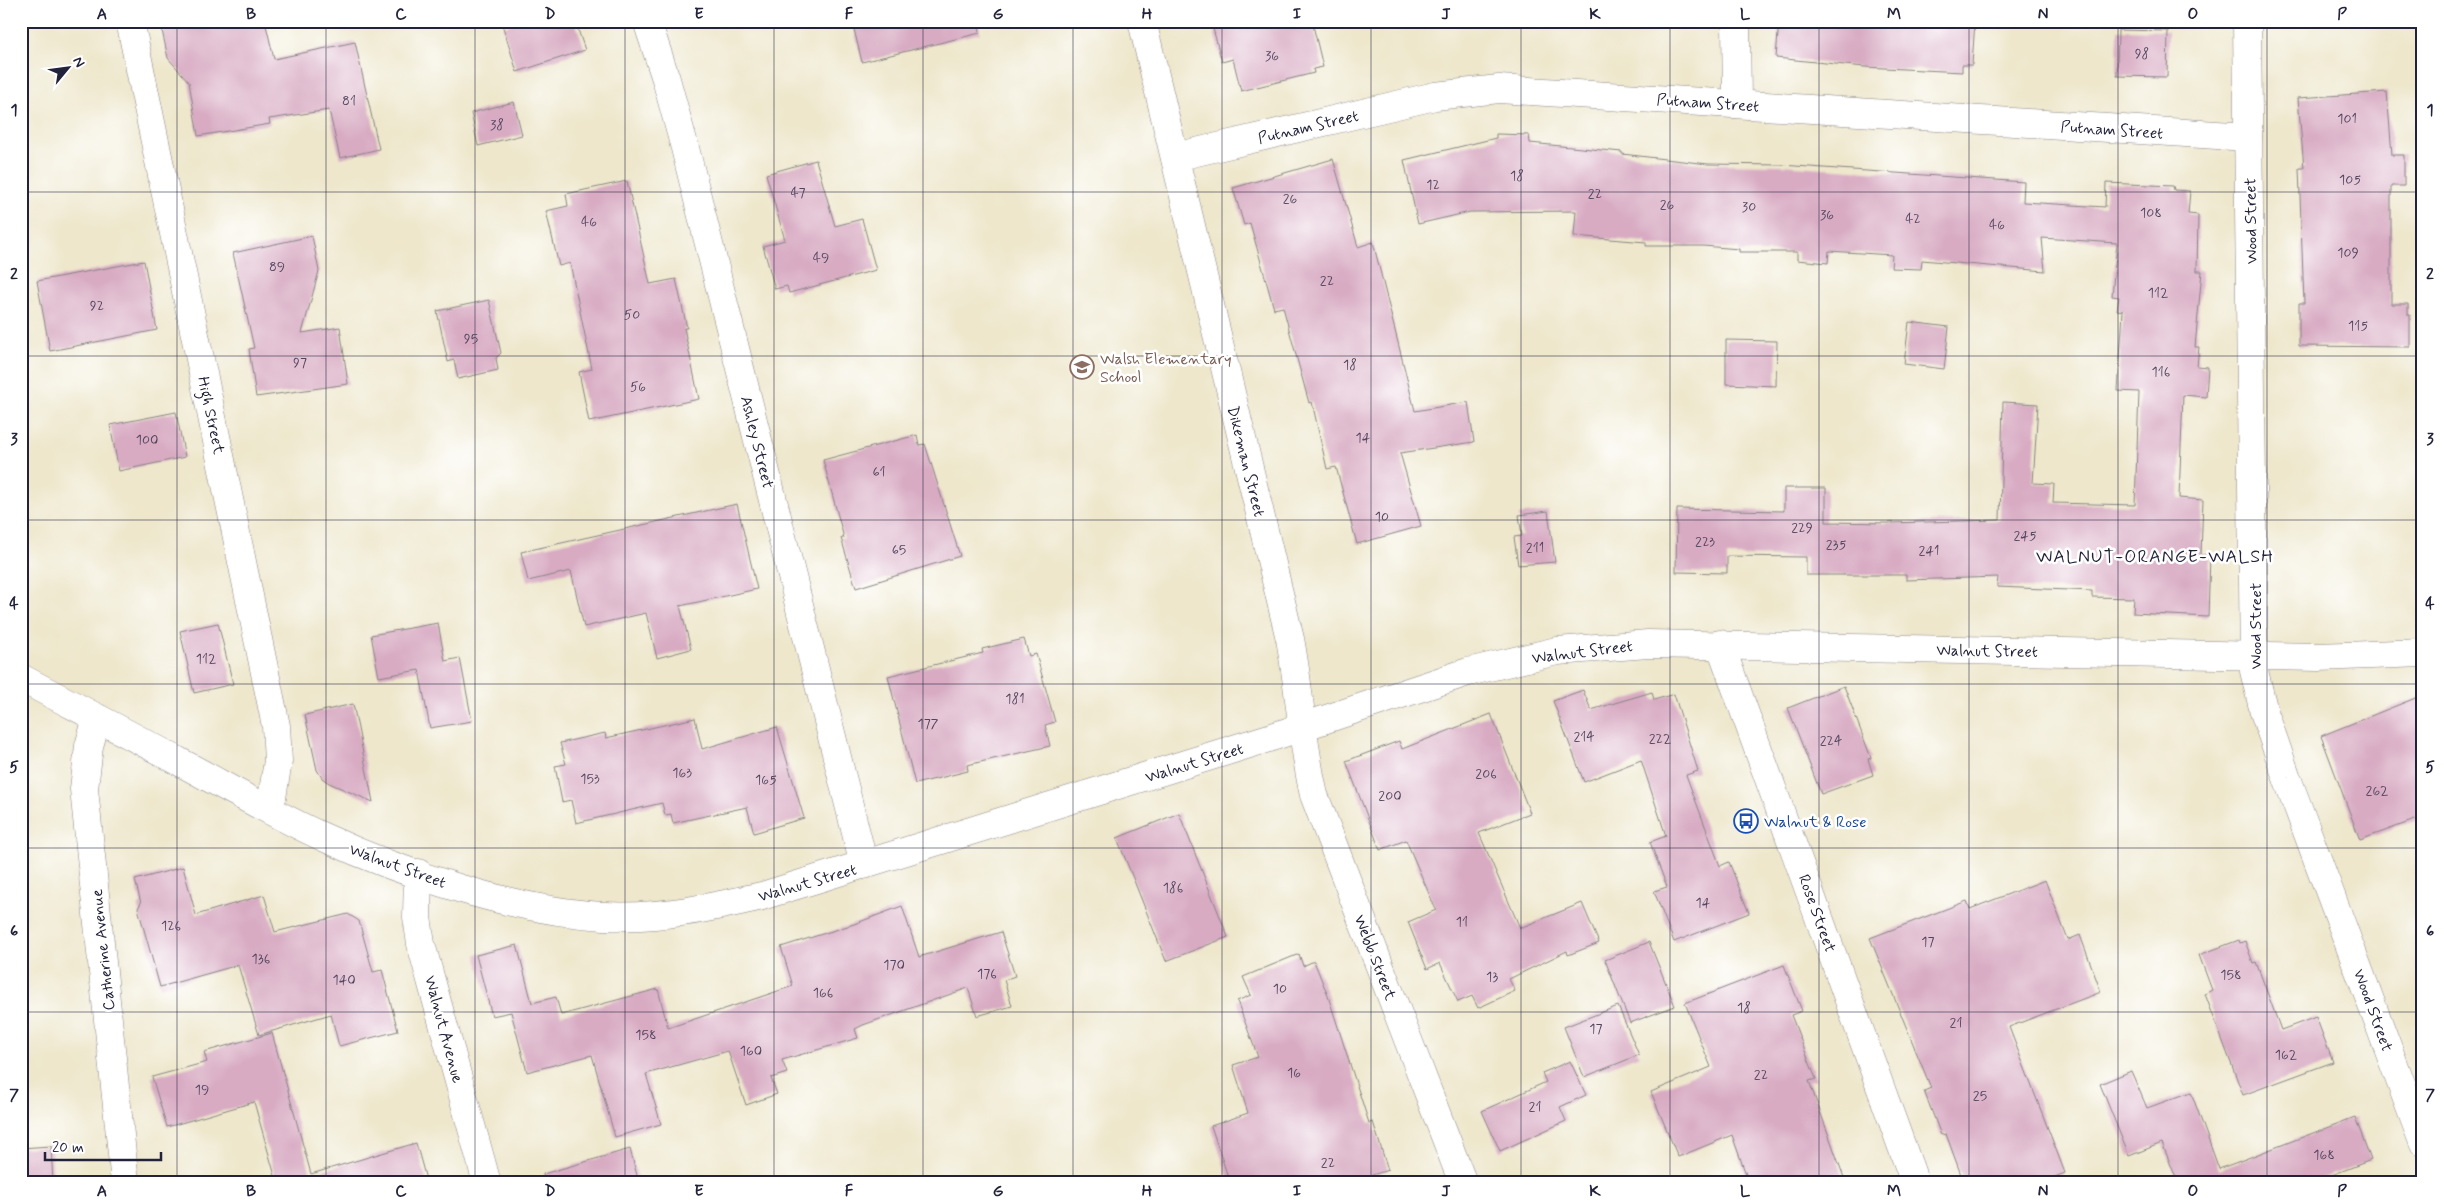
<svg xmlns="http://www.w3.org/2000/svg" width="2444" height="1204" viewBox="0 0 2444 1204" font-family="Mynerve,sans-serif">
	<rect width="100%" height="100%" fill="#fff"/>
	<filter id="ink" filterUnits="userSpaceOnUse"><feTurbulence type="fractalNoise" baseFrequency=".02" numOctaves="2"/><feDisplacementMap in="SourceGraphic" scale="10" xChannelSelector="R" yChannelSelector="G"/><feConvolveMatrix kernelMatrix="1 2 1 2 8 2 1 2 1" color-interpolation-filters="sRGB"/></filter>
	<filter id="wash" filterUnits="userSpaceOnUse"><feTurbulence type="fractalNoise" baseFrequency=".0096" numOctaves="4" result="noise"/><feDisplacementMap in="SourceGraphic" scale="20" xChannelSelector="R" yChannelSelector="G"/><feGaussianBlur stdDeviation="1.12" result="paint"/><feColorMatrix in="noise" values="0 0 0 0 0 0 0 0 0 0 0 0 0 0 0 0 0 1.4 0 .05"/><feComposite in="paint" operator="in"/></filter>
	<g filter="url(#wash)">
		<rect width="100%" height="100%" fill="#eee7cc"/>
		<g id="blocks">
			<!-- building -->
			<g fill="#d8abc3">
				<polygon points="160,21 265,21 274,59 355,42 379,149 340,158 329,110 269,119 270,124 198,136 189,82 168,58"/>
				<polygon points="520,21 575,21 585,50 517,72 503,27"/>
				<polygon points="852,21 979,21 980,33 862,62"/>
				<polygon points="1211,21 1312,21 1323,67 1313,69 1314,73 1241,91 1233,59 1222,62"/>
				<polygon points="1779,21 1975,21 1972,65 1962,65 1962,72 1865,67 1776,58"/>
				<polygon points="2118,30 2168,31 2167,77 2117,76"/>
				<polygon points="2387,92 2392,155 2404,155 2404,186 2391,186 2391,304 2408,304 2408,315 2410,315 2410,347 2299,346 2299,303 2304,303 2299,168 2304,168 2298,98"/>
				<polygon points="514,102 522,135 478,146 471,113"/>
				<polygon points="1496,134 1529,135 1530,143 1622,152 1622,154 1708,164 1781,165 2024,182 2023,202 2105,207 2106,183 2173,186 2174,190 2190,191 2188,214 2198,215 2197,271 2202,271 2195,347 2199,347 2197,366 2208,367 2206,397 2183,395 2179,498 2203,500 2201,555 2210,555 2208,617 2133,613 2134,598 2092,597 2092,591 1997,587 1998,577 1906,580 1906,575 1806,575 1806,557 1727,556 1727,573 1676,572 1677,509 1784,511 1784,488 1826,488 1826,522 1887,523 2000,520 2003,402 2038,404 2033,483 2054,484 2053,503 2135,505 2139,392 2118,391 2123,311 2117,310 2119,297 2112,296 2117,243 2042,238 2045,271 1922,260 1921,269 1891,268 1892,255 1829,251 1828,263 1797,260 1797,252 1739,252 1739,249 1703,246 1646,246 1646,242 1574,236 1576,211 1470,212 1418,224 1404,160 1496,138"/>
				<polygon points="1333,159 1358,247 1373,242 1415,411 1468,402 1474,442 1400,453 1421,526 1357,544 1336,467 1327,469 1312,402 1309,403 1283,307 1274,309 1250,223 1244,225 1233,188"/>
				<polygon points="816,160 835,226 862,219 876,270 789,293 787,286 775,289 763,246 785,240 766,174"/>
				<polygon points="627,181 650,284 676,279 687,328 684,328 699,399 589,422 579,372 592,369 570,263 559,266 546,211 568,206 566,194"/>
				<polygon points="312,236 319,271 302,333 340,327 348,384 256,397 249,349 254,348 233,253"/>
				<polygon points="144,261 157,330 50,351 37,281"/>
				<polygon points="489,300 501,353 496,358 498,370 458,379 454,360 448,362 437,311"/>
				<polygon points="1909,322 1949,327 1944,369 1904,364"/>
				<polygon points="1726,340 1777,341 1776,386 1726,384"/>
				<polygon points="176,412 185,457 119,471 110,425"/>
				<polygon points="917,435 919,445 925,444 960,556 856,588 841,538 844,538 823,460"/>
				<polygon points="737,504 757,589 680,606 691,649 657,658 646,613 584,627 571,571 528,581 521,552"/>
				<polygon points="1548,511 1555,562 1518,565 1514,537 1522,536 1519,515"/>
				<polygon points="218,623 233,684 194,693 180,631"/>
				<polygon points="438,623 445,661 460,658 472,721 430,728 419,670 379,677 371,635"/>
				<polygon points="1024,639 1029,656 1036,654 1055,722 1045,725 1050,746 967,765 968,771 915,784 888,676 983,653 982,649"/>
				<polygon points="1844,686 1871,758 1868,759 1873,775 1821,794 1788,708"/>
				<polygon points="1583,690 1591,710 1652,692 1654,700 1674,694 1698,771 1686,775 1720,866 1729,862 1749,913 1674,942 1654,891 1667,887 1650,842 1666,836 1641,760 1584,782 1553,701"/>
				<polygon points="2423,695 2423,817 2360,840 2321,736"/>
				<polygon points="353,704 373,802 329,783 322,778 317,770 305,715"/>
				<polygon points="1491,714 1530,813 1479,833 1520,928 1582,903 1599,943 1568,955 1567,951 1509,979 1515,991 1478,1008 1472,996 1458,1002 1440,963 1427,969 1408,922 1436,910 1406,840 1380,850 1346,761 1399,741 1402,749"/>
				<polygon points="695,718 702,749 777,727 804,818 754,833 747,807 673,823 671,814 665,815 662,803 576,823 571,800 562,802 555,766 566,764 560,743 605,733 606,738"/>
				<polygon points="1179,813 1228,937 1166,961 1117,838"/>
				<polygon points="183,867 196,915 264,895 275,932 348,914 359,921 373,972 382,970 398,1031 339,1046 331,1014 259,1035 238,965 160,987 138,908 141,903 135,880"/>
				<polygon points="2045,880 2068,940 2080,935 2101,992 2009,1027 2065,1173 2039,1183 1964,1183 1946,1134 1941,1135 1924,1091 1931,1088 1870,938 1967,901 1970,909"/>
				<polygon points="902,906 919,957 1001,932 1015,976 1004,980 1012,1006 977,1016 968,988 863,1025 855,1029 858,1038 782,1060 787,1073 771,1078 777,1094 746,1105 728,1051 646,1074 661,1124 615,1137 592,1055 527,1072 511,1012 492,1016 476,955 517,945 532,1003 556,997 561,1015 658,989 668,1028 793,986 781,947 854,924"/>
				<polygon points="2239,940 2240,943 2245,941 2253,963 2256,962 2281,1030 2316,1017 2333,1062 2243,1095 2205,994 2212,990 2199,955"/>
				<polygon points="1649,942 1675,1006 1630,1023 1605,960"/>
				<polygon points="1299,954 1303,966 1314,961 1328,996 1369,1123 1373,1122 1388,1170 1347,1183 1230,1183 1211,1126 1248,1113 1233,1065 1258,1057 1237,1001 1251,995 1243,977"/>
				<polygon points="1784,965 1802,1011 1791,1015 1816,1079 1809,1081 1846,1183 1749,1183 1732,1135 1678,1157 1651,1092 1711,1067 1685,1003"/>
				<polygon points="1618,1006 1639,1055 1584,1077 1564,1027"/>
				<polygon points="272,1033 311,1174 416,1143 427,1183 277,1183 254,1102 167,1127 152,1077 207,1062 204,1052"/>
				<polygon points="1570,1061 1586,1095 1560,1107 1566,1121 1500,1151 1482,1111 1546,1082 1542,1073"/>
				<polygon points="2131,1071 2147,1108 2191,1092 2219,1169 2355,1117 2371,1160 2311,1183 2178,1183 2162,1143 2129,1156 2100,1084"/>
				<polygon points="51,1146 53,1183 21,1183 21,1148"/>
				<polygon points="630,1149 639,1183 545,1183 543,1174"/>
			</g>
		</g>
	</g>
	<g filter="url(#ink)">
		<use href="#blocks" fill-opacity="0" stroke="#888484" stroke-width="1"/>
		<g fill="none" stroke-linecap="round" stroke-linejoin="round">
			<!-- minor casing -->
			<g stroke="#888484" stroke-width="29">
				<g id="minor">
					<polyline points="130,21 276,726 278,761 270,810"/>
					<polyline points="647,21 666,79 685,148 864,865"/>
					<path d="M1142 21 1290 639C1300 691 1302 744 1314 795L1463 1183"/>
					<polyline points="1736,21 1737,104"/>
					<polyline points="2247,21 2254,671 2264,712 2287,778 2423,1142"/>
					<polyline points="1175,157 1435,96 1499,89 2248,137"/>
					<polyline points="1720,644 1915,1183"/>
					<polyline points="97,718 89,746 84,789 125,1183"/>
					<polyline points="418,873 417,917 421,944 487,1183"/>
				</g>
			</g>
			<!-- major casing -->
			<g stroke="#888484" stroke-width="29">
				<path id="major" d="M21 678C74 706 127 733 180 762 227 787 273 814 321 836 404 874 513 911 604 916 658 919 710 908 762 896L1272 737 1468 672 1557 651 1648 644 2318 657 2423 653"/>
			</g>
			<!-- minor -->
			<use href="#minor" stroke="#fff" stroke-width="28"/>
			<!-- major -->
			<use href="#major" stroke="#fff" stroke-width="28"/>
		</g>
	</g>
	<!-- grid -->
	<path fill="none" stroke="#22223b" stroke-width="1" stroke-opacity="0.55" d="M177 21V1183M326 21V1183M475 21V1183M625 21V1183M774 21V1183M923 21V1183M1073 21V1183M1222 21V1183M1371 21V1183M1521 21V1183M1670 21V1183M1819 21V1183M1969 21V1183M2118 21V1183M2267 21V1183M21 192H2423M21 356H2423M21 520H2423M21 684H2423M21 848H2423M21 1012H2423"/>
	<!-- icons -->
	<defs>
		<g id="school-ring" transform="scale(1.25)"><circle r="9.5" fill="#fff" stroke="#8d6e63" stroke-width="1.5"/><path d="M0-5L7-2L0 1L-7-2ZM-4 1L0 2.5L4 1V4Q0 6-4 4Z" fill="#8d6e63"/></g>
		<g id="bus-ring" transform="scale(1.25)"><circle r="9.5" fill="#fff" stroke="#1a4fb4" stroke-width="1.5"/><path d="M-5-6H5V4H4V6H2V4H-2V6H-4V4H-5ZM-3.5-4V0h7V-4ZM-3.5 1.2v1.5H-2V1.2ZM2 1.2v1.5H3.5V1.2Z" fill="#1a4fb4"/></g>
	</defs>
	<g fill-rule="evenodd">
		<use href="#school-ring" x="1082" y="367"/>
		<use href="#bus-ring" x="1746" y="821"/>
	</g>
	<g text-anchor="middle" stroke-width="5" stroke-linejoin="round" paint-order="stroke">
		<!-- number labels -->
		<g font-size="14" fill="#50445d">
			<text x="2142" y="58">98</text>
			<text x="1272" y="60">36</text>
			<text x="349" y="105">81</text>
			<text x="2347" y="123">101</text>
			<text x="497" y="129">38</text>
			<text x="1517" y="180">18</text>
			<text x="2350" y="184">105</text>
			<text x="1433" y="189">12</text>
			<text x="798" y="197">47</text>
			<text x="1595" y="198">22</text>
			<text x="1290" y="203">26</text>
			<text x="1667" y="209">26</text>
			<text x="1749" y="211">30</text>
			<text x="2151" y="217">108</text>
			<text x="1827" y="219">36</text>
			<text x="1913" y="223">42</text>
			<text x="589" y="226">46</text>
			<text x="1997" y="229">46</text>
			<text x="2348" y="257">109</text>
			<text x="821" y="262">49</text>
			<text x="277" y="271">89</text>
			<text x="1327" y="285">22</text>
			<text x="2158" y="297">112</text>
			<text x="97" y="310">92</text>
			<text x="632" y="319">50</text>
			<text x="2358" y="330">115</text>
			<text x="471" y="343">95</text>
			<text x="300" y="367">97</text>
			<text x="1350" y="369">18</text>
			<text x="2161" y="376">116</text>
			<text x="638" y="391">56</text>
			<text x="1363" y="442">14</text>
			<text x="147" y="444">100</text>
			<text x="879" y="476">61</text>
			<text x="1382" y="521">10</text>
			<text x="1802" y="532">229</text>
			<text x="2025" y="540">245</text>
			<text x="1705" y="546">223</text>
			<text x="1836" y="549">235</text>
			<text x="1535" y="552">211</text>
			<text x="899" y="554">65</text>
			<text x="1929" y="555">241</text>
			<text x="206" y="663">112</text>
			<text x="1015" y="703">181</text>
			<text x="928" y="728">177</text>
			<text x="1584" y="741">214</text>
			<text x="1660" y="743">222</text>
			<text x="1831" y="745">224</text>
			<text x="682" y="777">163</text>
			<text x="1486" y="778">206</text>
			<text x="590" y="783">153</text>
			<text x="766" y="784">165</text>
			<text x="2377" y="795">262</text>
			<text x="1390" y="800">200</text>
			<text x="1173" y="892">186</text>
			<text x="1703" y="907">14</text>
			<text x="1462" y="926">11</text>
			<text x="171" y="930">126</text>
			<text x="1928" y="946">17</text>
			<text x="261" y="963">136</text>
			<text x="894" y="969">170</text>
			<text x="987" y="978">176</text>
			<text x="2231" y="979">158</text>
			<text x="1492" y="981">13</text>
			<text x="344" y="984">140</text>
			<text x="1280" y="993">10</text>
			<text x="823" y="997">166</text>
			<text x="1744" y="1012">18</text>
			<text x="1956" y="1027">21</text>
			<text x="1596" y="1033">17</text>
			<text x="646" y="1039">158</text>
			<text x="751" y="1055">160</text>
			<text x="2286" y="1059">162</text>
			<text x="1294" y="1077">16</text>
			<text x="1761" y="1079">22</text>
			<text x="202" y="1094">19</text>
			<text x="1980" y="1100">25</text>
			<text x="1535" y="1111">21</text>
			<text x="2324" y="1159">168</text>
			<text x="1328" y="1167">22</text>
		</g>
		<!-- street labels -->
		<g font-size="16" fill="#22223b" stroke="#fff">
			<text transform="translate(1708 102) rotate(4)" y="6">Putnam Street</text>
			<text transform="translate(1308 126) rotate(-13)" y="6">Putnam Street</text>
			<text transform="translate(2112 129) rotate(4)" y="6">Putnam Street</text>
			<text transform="translate(2250 221) rotate(-91)" y="6">Wood Street</text>
			<text transform="translate(212 415) rotate(78)" y="6">High Street</text>
			<text transform="translate(758 442) rotate(76)" y="6">Ashley Street</text>
			<text transform="translate(1247 461) rotate(76)" y="6">Dikeman Street</text>
			<text transform="translate(2255 626) rotate(-90)" y="6">Wood Street</text>
			<text transform="translate(1987 650) rotate(1)" y="6">Walnut Street</text>
			<text transform="translate(1582 651) rotate(-7)" y="6">Walnut Street</text>
			<text transform="translate(1194 762) rotate(-17)" y="6">Walnut Street</text>
			<text transform="translate(398 865) rotate(20)" y="6">Walnut Street</text>
			<text transform="translate(807 882) rotate(-16)" y="6">Walnut Street</text>
			<text transform="translate(1818 913) rotate(70)" y="6">Rose Street</text>
			<text transform="translate(102 950) rotate(-96)" y="6">Catherine Avenue</text>
			<text transform="translate(1376 957) rotate(69)" y="6">Webb Street</text>
			<text transform="translate(2374 1010) rotate(70)" y="6">Wood Street</text>
			<text transform="translate(445 1029) rotate(75)" y="6">Walnut Avenue</text>
		</g>
		<!-- education labels -->
		<g font-size="16" fill="#785e54" stroke="#fff" text-anchor="start">
			<text x="1100" y="364">Walsh Elementary<tspan x="1100" dy="18">School</tspan></text>
		</g>
		<!-- transit labels -->
		<g font-size="16" fill="#164399" stroke="#fff" text-anchor="start">
			<text x="1764" y="827">Walnut &amp; Rose</text>
		</g>
		<!-- neighbourhood labels -->
		<g font-size="18" letter-spacing="1" fill="#22223b" stroke="#fff">
			<text x="2155" y="562">WALNUT-ORANGE-WALSH</text>
		</g>
	</g>
	<!-- margin -->
	<rect width="2444" height="1204" fill="none" stroke="#fff" stroke-width="55"/>
	<!-- north arrow -->
	<g transform="translate(68 68) rotate(61)" stroke="#ffffff" stroke-width="4" paint-order="stroke">
	<path d="M0-4L9 19L0 12L-9 19Z" fill="#22223b"/>
	<text y="-8" font-size="14" font-weight="bold" text-anchor="middle" fill="#22223b">N</text>
	</g>
	<!-- scale -->
	<path d="M45 1152v8h116v-8" fill="none" stroke="#22223b" stroke-width="2.5"/>
	<text x="52" y="1152" font-size="15" fill="#22223b" stroke="#ffffff" stroke-width="4" paint-order="stroke">20 m</text>
	<rect x="28" y="28" width="2388" height="1148" fill="none" stroke="#22223b" stroke-width="2"/>
	<g font-size="16" text-anchor="middle" font-weight="bold" fill="#22223b">
		<text x="102" y="19">A</text>
		<text x="251" y="19">B</text>
		<text x="401" y="19">C</text>
		<text x="550" y="19">D</text>
		<text x="699" y="19">E</text>
		<text x="849" y="19">F</text>
		<text x="998" y="19">G</text>
		<text x="1147" y="19">H</text>
		<text x="1297" y="19">I</text>
		<text x="1446" y="19">J</text>
		<text x="1595" y="19">K</text>
		<text x="1745" y="19">L</text>
		<text x="1894" y="19">M</text>
		<text x="2043" y="19">N</text>
		<text x="2193" y="19">O</text>
		<text x="2342" y="19">P</text>
		<text x="14" y="115">1</text>
		<text x="2430" y="115">1</text>
		<text x="14" y="279">2</text>
		<text x="2430" y="279">2</text>
		<text x="14" y="444">3</text>
		<text x="2430" y="444">3</text>
		<text x="14" y="608">4</text>
		<text x="2430" y="608">4</text>
		<text x="14" y="772">5</text>
		<text x="2430" y="772">5</text>
		<text x="14" y="936">6</text>
		<text x="2430" y="936">6</text>
		<text x="14" y="1100">7</text>
		<text x="2430" y="1100">7</text>
		<text x="102" y="1196">A</text>
		<text x="251" y="1196">B</text>
		<text x="401" y="1196">C</text>
		<text x="550" y="1196">D</text>
		<text x="699" y="1196">E</text>
		<text x="849" y="1196">F</text>
		<text x="998" y="1196">G</text>
		<text x="1147" y="1196">H</text>
		<text x="1297" y="1196">I</text>
		<text x="1446" y="1196">J</text>
		<text x="1595" y="1196">K</text>
		<text x="1745" y="1196">L</text>
		<text x="1894" y="1196">M</text>
		<text x="2043" y="1196">N</text>
		<text x="2193" y="1196">O</text>
		<text x="2342" y="1196">P</text>
	</g>
</svg>
